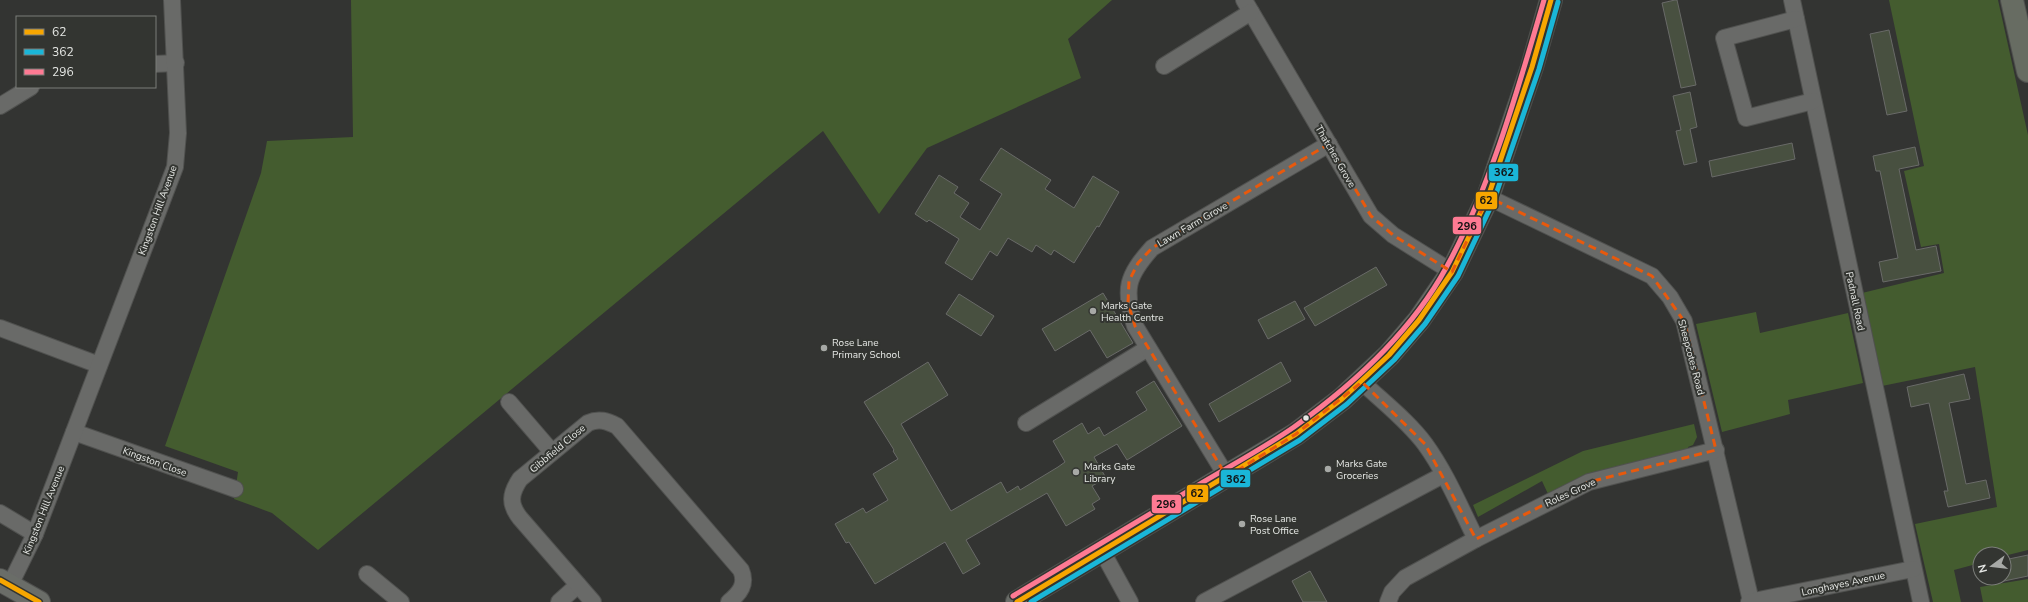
<svg xmlns="http://www.w3.org/2000/svg" width="2028" height="602" viewBox="0 0 2028 602" font-family="'Nunito Sans',sans-serif">
	<rect width="100%" height="100%" fill="#333432"/>
	<!-- green -->
	<g fill="#445c2f">
		<polygon points="351,0 1112,0 1068,39 1081,78 927,148 879,214 823,131 318,550 272,513 234,499 238,472 165,446 261,173 267,141 353,137"/>
		<polygon points="1889,0 1998,0 2028,135 2028,550 2004,556 2004,554 1980,554 1980,563 1954,570 1961,602 1933,602 1915,524 1997,507 1975,367 1882,386 1862,293 1944,273 1939,244 1921,247 1904,171 1924,166"/>
		<polygon points="1756,312 1760,333 1848,313 1863,383 1788,400 1790,414 1722,432 1696,324"/>
		<polygon points="1694,424 1697,437 1693,445 1688,447 1689,451 1594,472 1548,494 1542,481 1478,517 1473,505 1583,451"/>
		<polygon points="2028,579 2028,602 1983,602 1980,587"/>
	</g>
	<!-- building -->
	<g fill="#485040" stroke="#696a68">
		<polygon points="1675,0 1677,0 1696,85 1681,88 1662,3"/>
		<polygon points="1889,30 1907,111 1887,115 1870,34"/>
		<polygon points="1690,92 1697,127 1690,129 1697,162 1684,165 1676,131 1681,130 1673,96"/>
		<polygon points="1792,143 1795,159 1712,177 1709,161"/>
		<polygon points="1915,147 1919,165 1899,169 1916,250 1936,246 1941,271 1883,282 1879,262 1898,258 1880,171 1876,171 1873,156"/>
		<polygon points="1001,148 1051,180 1045,189 1074,208 1093,176 1119,192 1099,227 1097,226 1074,263 1054,250 1051,255 1036,245 1032,252 1008,238 997,256 990,251 972,280 945,263 959,239 929,220 927,222 915,214 939,175 958,187 954,193 969,203 960,217 980,230 1002,194 980,180"/>
		<polygon points="1376,267 1387,285 1315,326 1304,308"/>
		<polygon points="1103,293 1133,343 1107,358 1090,330 1055,351 1042,329"/>
		<polygon points="959,294 994,316 981,336 946,314"/>
		<polygon points="1295,301 1305,319 1268,339 1258,320"/>
		<polygon points="928,362 948,395 901,424 951,511 1001,482 1007,493 1018,486 1020,490 1058,467 1065,462 1053,441 1082,423 1088,434 1099,427 1104,436 1147,410 1136,392 1154,381 1182,426 1127,460 1117,444 1094,457 1106,478 1092,486 1100,499 1092,504 1095,509 1066,526 1047,493 966,540 980,564 963,574 945,542 875,584 849,542 846,543 835,524 863,508 866,513 888,500 873,474 898,459 893,451 894,450 864,402"/>
		<polygon points="1281,362 1291,381 1219,422 1209,404"/>
		<polygon points="1964,374 1970,399 1949,403 1966,484 1986,480 1990,498 1948,507 1944,491 1948,491 1929,403 1911,407 1907,387"/>
		<polygon points="2028,555 2028,576 2004,581 2004,560"/>
		<polygon points="1310,571 1327,602 1303,602 1292,581"/>
	</g>
	<g fill="none" stroke-linecap="round" stroke-linejoin="round">
		<!-- street casing -->
		<g stroke="#50514f" stroke-width="18">
			<g id="street">
				<polyline points="1244,0 1371,216 1393,235 1452,272"/>
				<polyline points="1792,0 1921,602"/>
				<polyline points="1796,19 1724,38 1746,118 1813,101"/>
				<polyline points="155,64 176,63"/>
				<polyline points="1164,66 1251,12"/>
				<polyline points="0,106 31,87"/>
				<polyline points="1488,197 1652,276 1670,297 1684,321 1751,601"/>
				<polyline points="0,328 99,365"/>
				<path d="M1362 382C1383 402 1408 421 1425 444 1446 473 1460 507 1476 539"/>
				<polyline points="509,402 552,452"/>
				<polyline points="1026,423 1148,348"/>
				<polyline points="74,432 235,489"/>
				<path d="M1227 477 1135 326C1123 289 1127 276 1152 248L1329 144"/>
				<polyline points="0,513 35,534"/>
				<polyline points="1102,551 1130,602"/>
				<polyline points="367,574 401,602"/>
				<polyline points="10,585 35,534 175,167 178,133 172,0"/>
				<polyline points="559,602 578,585"/>
				<path d="M593 602 520 518C509 504 510 494 520 479L588 423C599 418 607 421 617 426L741 570C747 584 740 593 729 602"/>
				<polyline points="1204,602 1443,475"/>
				<polyline points="1388,602 1392,592 1405,578 1476,539 1589,482 1716,450"/>
				<polyline points="1749,602 1913,569"/>
			</g>
		</g>
		<!-- secondary casing -->
		<g stroke="#50514f" stroke-width="24">
			<g id="secondary">
				<polyline points="0,580 39,602"/>
				<polyline points="1017,602 1296,434 1342,399 1389,355 1419,320 1452,272 1488,197 1532,67 1551,0"/>
			</g>
		</g>
		<!-- highway casing -->
		<g stroke="#50514f" stroke-width="24">
			<polyline id="highway" points="2012,0 2028,71"/>
		</g>
		<!-- street -->
		<use href="#street" stroke="#696a68" stroke-width="16"/>
		<!-- secondary -->
		<use href="#secondary" stroke="#6a6d68" stroke-width="22"/>
		<!-- highway -->
		<use href="#highway" stroke="#676c62" stroke-width="22"/>
		<!-- bus-1 casing -->
		<g stroke="#333531" stroke-width="8">
			<g id="bus-1">
				<polyline points="0,580 39,602"/>
				<polyline points="1017,602 1296,434 1342,399 1389,355 1419,320 1452,272 1488,197 1532,67 1551,0"/>
			</g>
		</g>
		<!-- bus-2 casing -->
		<g stroke="#333531" stroke-width="8">
			<polyline id="bus-2" points="1031,602 1300,440 1347,404 1394,360 1425,324 1458,276 1494,200 1539,69 1558,2"/>
		</g>
		<!-- bus-3 casing -->
		<g stroke="#333531" stroke-width="8">
			<path id="bus-3" d="M1013 596C1072 561 1131 525 1190 490 1224 469 1261 450 1294 427 1353 385 1411 332 1446 268 1491 186 1518 89 1544 0"/>
		</g>
		<!-- bus-1 -->
		<use href="#bus-1" stroke="#f7a600" stroke-width="5"/>
		<!-- bus-2 -->
		<use href="#bus-2" stroke="#1ab6d8" stroke-width="5"/>
		<!-- bus-3 -->
		<use href="#bus-3" stroke="#fe7a93" stroke-width="5"/>
	</g>
	<!-- marked area -->
	<path fill="none" stroke="#e8590c" stroke-width="3" stroke-dasharray="8 5" stroke-linejoin="round" d="M1329 144 1371 216 1393 235 1452 272 1488 197 1652 276 1684 321 1716 450 1589 482 1476 539 1425 444 1362 382 1296 434 1227 477 1135 326 1128 303 1129 281 1138 263 1152 248Z"/>
	<!-- markers -->
	<g fill="#a7a9a6" stroke="#333531" stroke-width="1.5">
		<circle cx="1093" cy="311" r="4"/>
		<circle cx="824" cy="348" r="4"/>
		<circle cx="1328" cy="469" r="4"/>
		<circle cx="1076" cy="472" r="4"/>
		<circle cx="1242" cy="524" r="4"/>
	</g>
	<circle fill="#e6e8e5" stroke="#333531" stroke-width="1.5" cx="1306" cy="418" r="3.5"/>
	<g text-anchor="middle" stroke-width="4" stroke-linejoin="round" paint-order="stroke">
		<!-- street labels -->
		<g font-size="10" fill="#e6e8e5" stroke="#333531">
			<text transform="translate(1336 156) rotate(60)" y="4">Thatches Grove</text>
			<text transform="translate(157 210) rotate(-70)" y="4">Kingston Hill Avenue</text>
			<text transform="translate(1192 224) rotate(-30)" y="4">Lawn Farm Grove</text>
			<text transform="translate(1856 301) rotate(78)" y="4">Padnall Road</text>
			<text transform="translate(1692 357) rotate(75)" y="4">Sheepcotes Road</text>
			<text transform="translate(557 448) rotate(-40)" y="4">Gibbfield Close</text>
			<text transform="translate(155 461) rotate(20)" y="4">Kingston Close</text>
			<text transform="translate(1570 492) rotate(-25)" y="4">Roles Grove</text>
			<text transform="translate(43 510) rotate(-68)" y="4">Kingston Hill Avenue</text>
			<text transform="translate(1843 583) rotate(-12)" y="4">Longhayes Avenue</text>
		</g>
		<!-- poi labels -->
		<g font-size="10" fill="#e6e8e5" stroke="#333531" text-anchor="start">
			<text x="1101" y="309">Marks Gate<tspan x="1101" dy="12">Health Centre</tspan></text>
			<text x="832" y="346">Rose Lane<tspan x="832" dy="12">Primary School</tspan></text>
			<text x="1336" y="467">Marks Gate<tspan x="1336" dy="12">Groceries</tspan></text>
			<text x="1084" y="470">Marks Gate<tspan x="1084" dy="12">Library</tspan></text>
			<text x="1250" y="522">Rose Lane<tspan x="1250" dy="12">Post Office</tspan></text>
		</g>
	</g>
	<g stroke="#333531" stroke-width="1.5">
		<rect x="1488" y="163" width="31" height="19" rx="4" fill="#1ab6d8"/>
		<rect x="1475" y="191" width="23" height="19" rx="4" fill="#f7a600"/>
		<rect x="1452" y="216" width="30" height="19" rx="4" fill="#fe7a93"/>
		<rect x="1220" y="469" width="31" height="19" rx="4" fill="#1ab6d8"/>
		<rect x="1186" y="484" width="23" height="19" rx="4" fill="#f7a600"/>
		<rect x="1151" y="494" width="31" height="20" rx="4" fill="#fe7a93"/>
	</g>
	<g font-size="11" text-anchor="middle" font-weight="bold" fill="#111">
		<text x="1504" y="176">362</text>
		<text x="1486" y="204">62</text>
		<text x="1467" y="230">296</text>
		<text x="1236" y="483">362</text>
		<text x="1197" y="497">62</text>
		<text x="1166" y="508">296</text>
	</g>
	<!-- legend -->
	<rect x="16" y="16" width="140" height="72" fill="#333531" stroke="#7b7d79"/>
	<rect x="24" y="29" width="20" height="6" fill="#f7a600" stroke="#7b7d79"/>
	<text x="52" y="36" font-size="12" fill="#e6e8e5">62</text>
	<rect x="24" y="49" width="20" height="6" fill="#1ab6d8" stroke="#7b7d79"/>
	<text x="52" y="56" font-size="12" fill="#e6e8e5">362</text>
	<rect x="24" y="69" width="20" height="6" fill="#fe7a93" stroke="#7b7d79"/>
	<text x="52" y="76" font-size="12" fill="#e6e8e5">296</text>
	<!-- north arrow -->
	<g transform="translate(1992 566) rotate(255)"><circle r="19" fill="#333531" stroke="#7b7d79"/>
	<path d="M0-3L7 15L0 10L-7 15Z" fill="#a7a9a6"/>
	<text y="-6" font-size="11" font-weight="bold" text-anchor="middle" fill="#e6e8e5">N</text>
	</g>
</svg>
